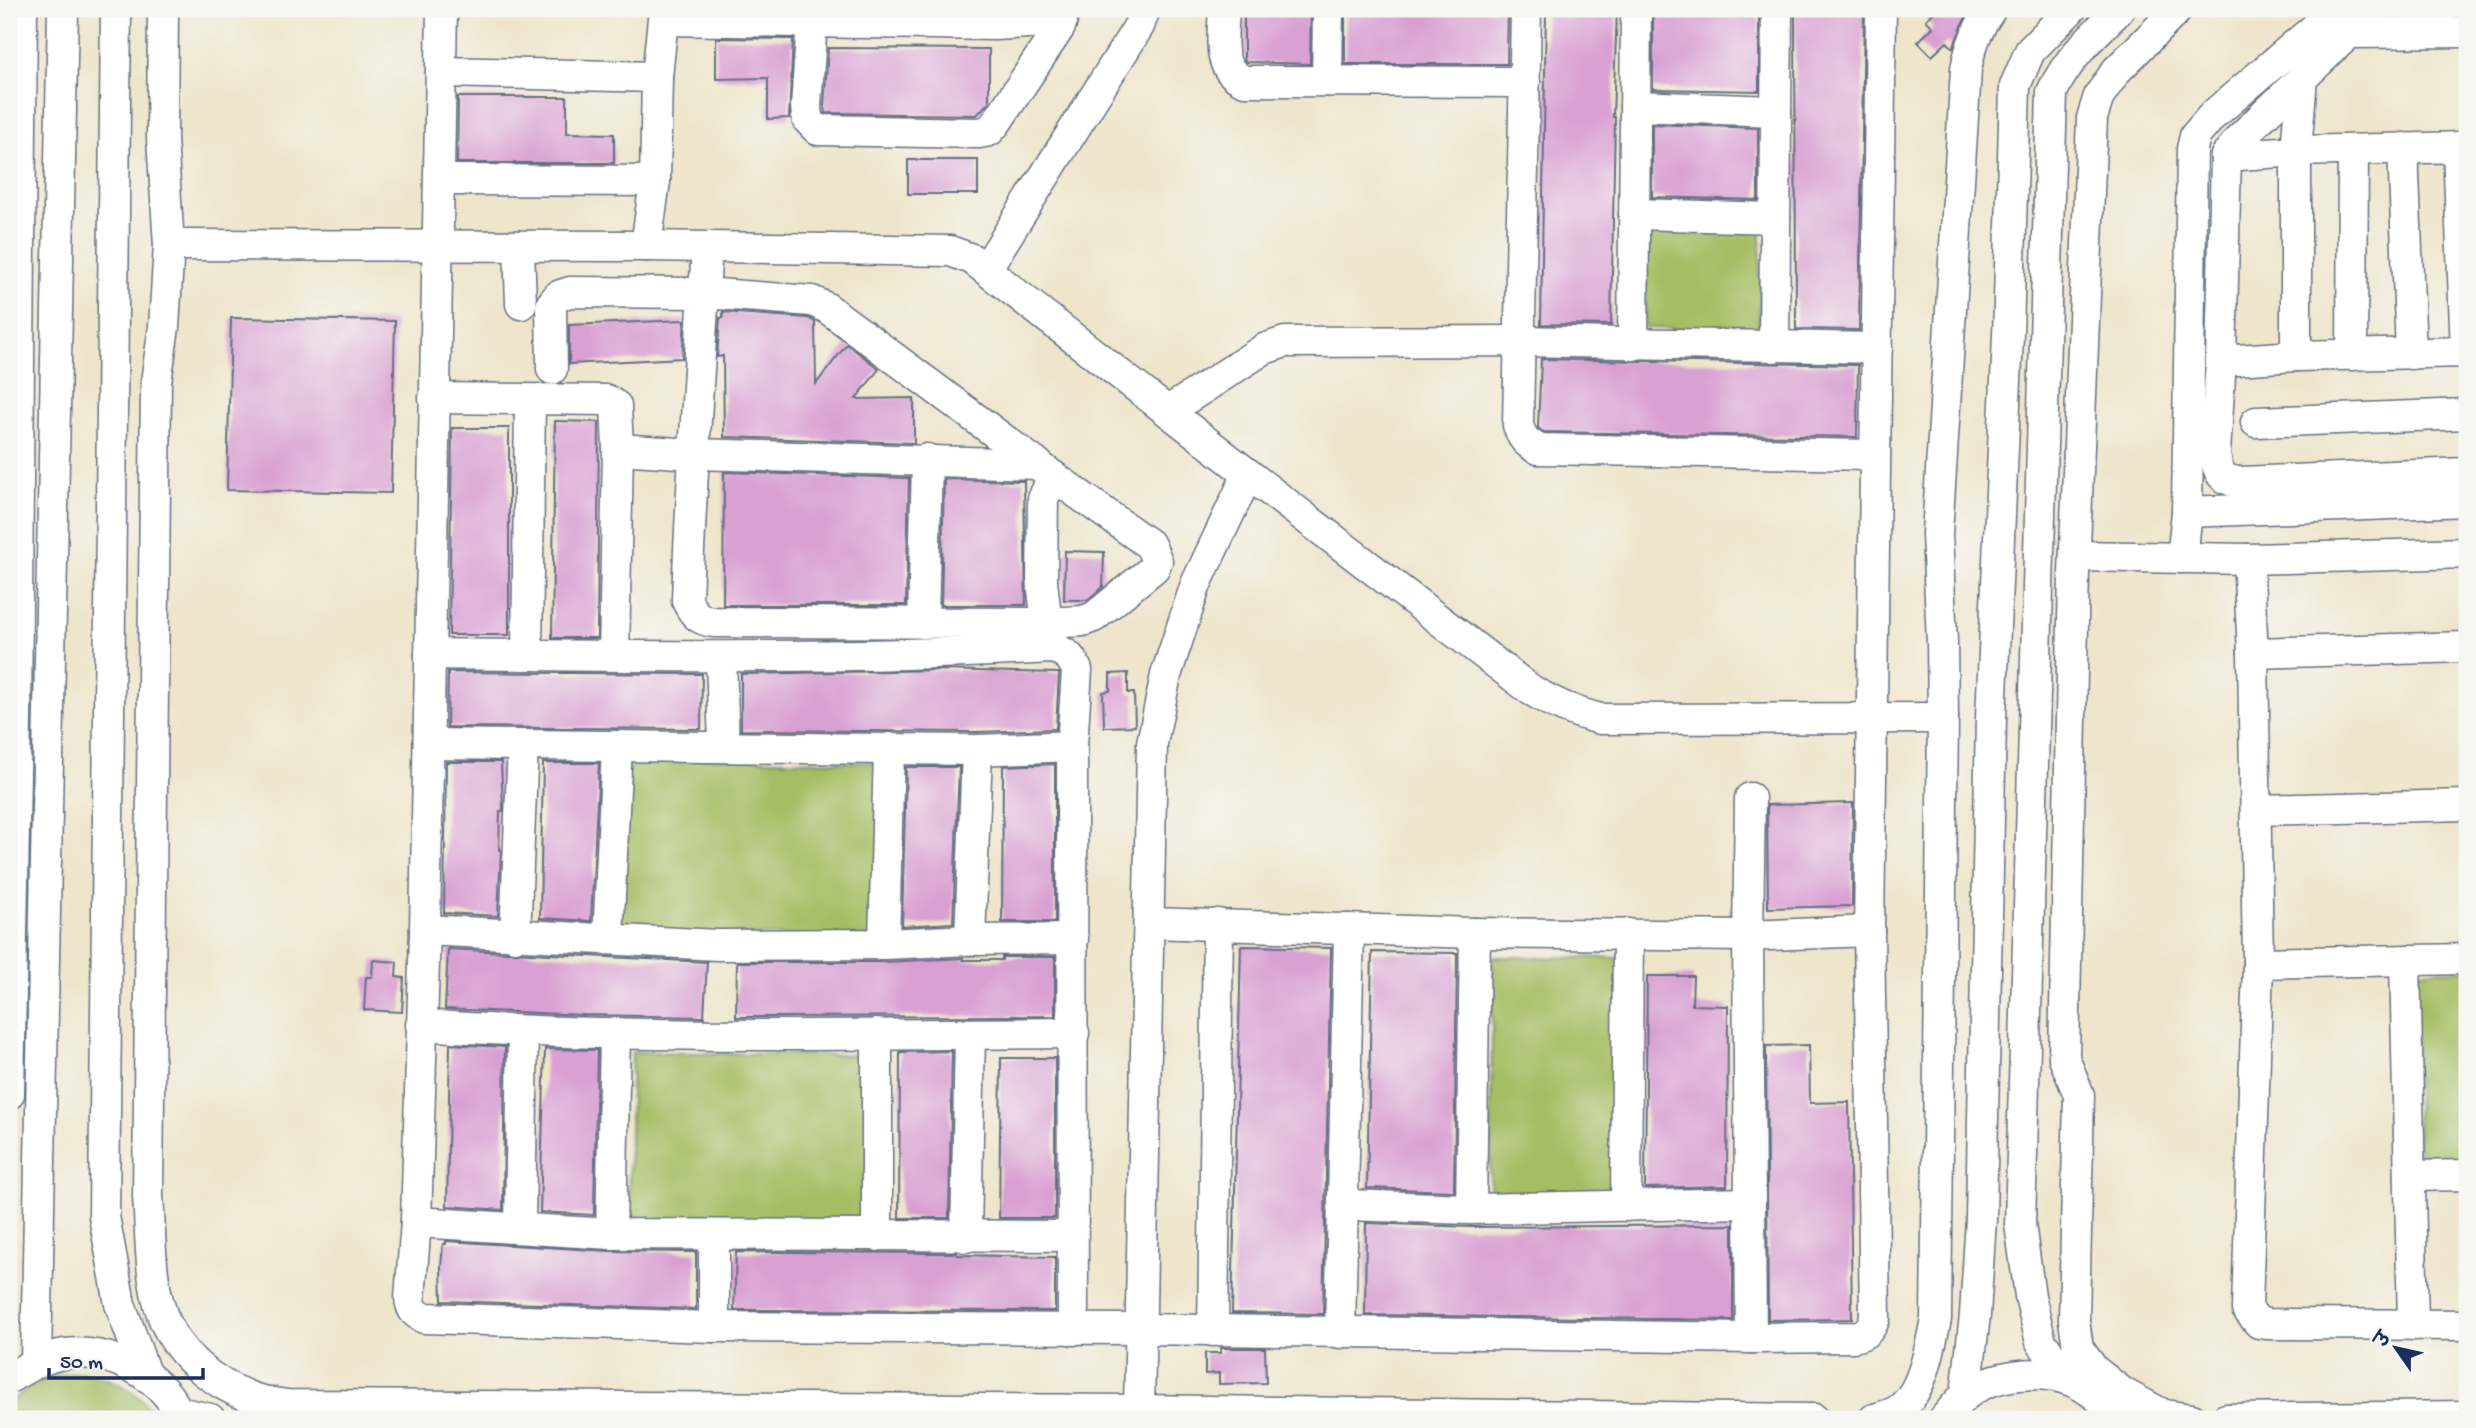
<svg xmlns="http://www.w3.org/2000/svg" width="2476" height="1428" viewBox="0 0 2476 1428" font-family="'Gochi Hand','Playpen Sans Deva',sans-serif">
	<rect width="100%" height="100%" fill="#f6f6f2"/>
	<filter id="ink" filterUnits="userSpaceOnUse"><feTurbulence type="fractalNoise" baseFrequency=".0143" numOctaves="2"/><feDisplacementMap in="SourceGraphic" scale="14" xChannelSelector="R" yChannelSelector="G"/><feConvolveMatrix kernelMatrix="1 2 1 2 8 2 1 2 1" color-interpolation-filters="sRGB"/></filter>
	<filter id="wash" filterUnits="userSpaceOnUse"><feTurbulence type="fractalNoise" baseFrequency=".00686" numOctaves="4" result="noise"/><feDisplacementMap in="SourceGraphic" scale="28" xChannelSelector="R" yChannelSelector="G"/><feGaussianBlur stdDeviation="1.57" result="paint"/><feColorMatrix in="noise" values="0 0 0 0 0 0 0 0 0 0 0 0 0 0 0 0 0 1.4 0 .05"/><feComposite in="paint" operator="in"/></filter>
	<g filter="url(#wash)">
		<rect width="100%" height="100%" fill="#eee5ca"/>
		<!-- green -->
		<g fill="#a5be64" stroke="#607661" stroke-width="2">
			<polygon points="1648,223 1761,225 1759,330 1645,328"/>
			<polygon points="624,756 885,763 880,938 619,931"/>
			<polygon points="1493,957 1623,958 1620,1201 1490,1200"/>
			<polygon points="2467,970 2467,1161 2418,1162 2413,971"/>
			<polygon points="632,1052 874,1056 871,1226 628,1222"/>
			<path d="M81 1372C113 1379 139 1388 155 1419H9V1404C34 1380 47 1376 81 1372Z"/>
		</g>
		<g id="blocks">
			<!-- building -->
			<g fill="#d9a0d3">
				<polygon points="1244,9 1311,9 1310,64 1246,62 1244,59"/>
				<polygon points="1345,9 1508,9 1507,64 1345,64"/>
				<polygon points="1546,9 1617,9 1613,117 1615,117 1611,325 1541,324"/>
				<polygon points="1795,9 1864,9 1859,330 1796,329"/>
				<polygon points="1937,9 1965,9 1968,12 1953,48 1947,42 1932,56 1918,42 1933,27 1926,20"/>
				<polygon points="1653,13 1759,13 1759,91 1653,89"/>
				<polygon points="716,38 793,39 789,118 768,119 768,78 716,79"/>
				<polygon points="828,48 989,49 989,102 977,115 825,113 824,106"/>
				<polygon points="458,97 567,97 567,133 614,134 614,163 457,163"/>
				<polygon points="1652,124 1758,128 1758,200 1652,197"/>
				<rect x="908" y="160" width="70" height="34"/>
				<polygon points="723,312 808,318 815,322 816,384 847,344 879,369 856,399 914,398 914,443 724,437 723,356 717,357 720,318 723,318"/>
				<polygon points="231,318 395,321 391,493 227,490"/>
				<polygon points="685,320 682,358 569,364 569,325"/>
				<polygon points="1541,359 1858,365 1857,437 1543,432 1538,428"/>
				<polygon points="555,421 599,422 597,638 552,638"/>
				<polygon points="452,428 509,428 509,635 449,635"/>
				<polygon points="724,472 909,478 906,605 723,605"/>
				<polygon points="944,479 1024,481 1026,605 941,605"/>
				<polygon points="1065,551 1104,552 1103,587 1087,600 1064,600"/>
				<polygon points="941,670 1059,673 1056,729 977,732 741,730 741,674"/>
				<polygon points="448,672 702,674 701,729 447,727"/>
				<polygon points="1128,673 1128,693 1134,693 1135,726 1104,727 1103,692 1110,691 1110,674"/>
				<polygon points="446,762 501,762 503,807 503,811 500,811 499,850 501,850 498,916 444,913"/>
				<polygon points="543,763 599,763 591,921 540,918"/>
				<polygon points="1055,764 1055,922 1002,922 1003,766"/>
				<polygon points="906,767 959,767 953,923 902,926"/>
				<polygon points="1853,803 1852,906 1768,908 1767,805"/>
				<polygon points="1241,946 1331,948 1323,1314 1232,1313"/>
				<polygon points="448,949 707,962 704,1017 584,1015 445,1009"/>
				<polygon points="1372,952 1457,953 1454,1191 1367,1188"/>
				<polygon points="1002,957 1055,957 1055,1016 736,1017 737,962 884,962 963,958 963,960 1002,960"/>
				<polygon points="373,960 397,962 396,977 404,978 402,1012 364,1010 366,977 372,977"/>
				<polygon points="1647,976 1693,976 1692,1005 1728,1006 1727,1186 1645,1188"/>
				<polygon points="450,1044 505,1047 503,1210 447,1206"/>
				<polygon points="1809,1045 1810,1103 1849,1102 1852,1319 1768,1320 1766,1046"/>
				<polygon points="545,1049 597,1050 594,1215 540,1212"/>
				<polygon points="952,1051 949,1218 899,1218 900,1052"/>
				<polygon points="1001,1058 1055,1058 1055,1218 999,1218"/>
				<polygon points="1366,1223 1471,1227 1733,1225 1733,1320 1365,1315"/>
				<polygon points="446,1241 610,1251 696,1252 696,1309 442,1301 441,1267 443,1244 446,1244"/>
				<polygon points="736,1252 957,1253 957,1255 1055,1257 1055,1311 734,1310"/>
				<polygon points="1221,1348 1265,1348 1266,1383 1219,1384 1219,1373 1205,1374 1205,1353 1221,1353"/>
			</g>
		</g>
	</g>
	<g filter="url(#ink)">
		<use href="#blocks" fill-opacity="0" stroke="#656f84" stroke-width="2"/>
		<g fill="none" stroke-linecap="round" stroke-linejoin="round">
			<!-- minor casing -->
			<g stroke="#656f84" stroke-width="33">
				<g id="minor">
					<polyline points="116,9 104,1216 120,1304 146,1376"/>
					<path d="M163 9 162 139 169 245 164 327 156 382 148 1196C151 1234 149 1277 162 1314 176 1354 212 1383 250 1397 262 1402 275 1403 287 1405L1139 1410 1814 1419"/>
					<path d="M442 9 425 930 416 1222 410 1298C411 1309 414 1313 424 1318L714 1327 1140 1329 1751 1338 1854 1337C1867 1334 1870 1330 1875 1318L1869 931 1881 9"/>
					<path d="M1224 9C1223 35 1215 70 1245 81L1525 82"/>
					<path d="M1526 9 1518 425C1522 438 1526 443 1538 449L1873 455"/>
					<polyline points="2178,9 2116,71 2099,96 2092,118 2074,573 2064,1058 2079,1095 2074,1320 2078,1348 2094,1370 2123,1393 2164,1415 2192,1419"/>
					<path d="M2374 9 2239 139 2226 156 2221 361 2215 452C2217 472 2221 481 2241 482L2467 473"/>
					<polyline points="664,20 995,25 1062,21"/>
					<polyline points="812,22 806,106 807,119 818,130 979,133 989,131 996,123 1060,27 1062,9"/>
					<polyline points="2350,33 2467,32"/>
					<polyline points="441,72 657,77"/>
					<polyline points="1327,81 1328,9"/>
					<polyline points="1635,106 1776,111"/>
					<polyline points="2458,147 2466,352"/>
					<polyline points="2403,148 2411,354"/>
					<polyline points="2226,156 2296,151 2467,147"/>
					<polyline points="440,180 655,181"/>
					<polyline points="1634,214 1775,218"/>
					<polyline points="169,245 646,246 655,181 657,77 664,9"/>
					<polyline points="519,246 521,304"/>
					<path d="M646 246 950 251 972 259 1248 474 1531 690C1553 704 1576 713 1600 719L1943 718"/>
					<polyline points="986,269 1139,26 1145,9"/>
					<polyline points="1633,345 1636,9"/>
					<polyline points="1774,347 1777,9"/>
					<polyline points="2352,355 2353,150"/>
					<polyline points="2296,356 2296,151 2302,78"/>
					<polyline points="2221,361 2296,356 2467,352"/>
					<path d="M552 369 551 305 558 296 570 292 704 293 812 301 827 308 1053 476 1150 545 1157 561 1154 568 1094 617 1083 621 1047 623 714 622C699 620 694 615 687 601 691 483 699 366 707 248"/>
					<polyline points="434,398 607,400 616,406 618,449 614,655"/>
					<polyline points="1168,411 1264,349 1285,342 1519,341 1877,348"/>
					<polyline points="2256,422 2467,414"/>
					<polyline points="618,449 694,454 1038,464"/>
					<polyline points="2187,512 2467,501"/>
					<polyline points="2075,556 2248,559 2467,553"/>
					<polyline points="2182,558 2187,512 2192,149 2195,136 2213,115 2337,9"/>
					<polyline points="2248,559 2253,653 2258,963 2247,1309 2259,1323 2268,1324 2467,1325"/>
					<polyline points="923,623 927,459"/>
					<polyline points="1047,623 1042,582 1043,499 1053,476"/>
					<polyline points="2253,653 2467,647"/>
					<path d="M430 654C636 656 843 660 1049 648 1064 650 1071 656 1077 670L1072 746 1073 1330"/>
					<polyline points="527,655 530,400"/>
					<polyline points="721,657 724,746"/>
					<polyline points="429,744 977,750 1072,746"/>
					<polyline points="1750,798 1748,936 1751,1338"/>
					<polyline points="2256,810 2467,805"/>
					<polyline points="1149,923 1475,933 1748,936 1869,931"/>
					<polyline points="425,930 718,945 884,944 970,940 1073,939"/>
					<polyline points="515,936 523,745"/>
					<polyline points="608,939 617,746"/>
					<polyline points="970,940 977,750"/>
					<polyline points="884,944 889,748"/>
					<polyline points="2405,960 2413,1325"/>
					<polyline points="2258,963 2467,959"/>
					<path d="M421 1025C638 1040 856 1034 1074 1033"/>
					<polyline points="877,1034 877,1236"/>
					<polyline points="9,1094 16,720 22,9"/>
					<polyline points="2410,1176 2467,1175"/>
					<polyline points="1344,1205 1471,1209 1749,1203"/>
					<polyline points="1626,1206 1628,934"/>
					<polyline points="1471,1209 1475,933"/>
					<polyline points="416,1222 611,1234 1071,1236"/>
					<polyline points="520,1227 523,1032"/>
					<polyline points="611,1234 615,1033"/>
					<polyline points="966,1237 970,1034"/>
					<polyline points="714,1327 714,1236"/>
					<polyline points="1213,1331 1218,924"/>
					<polyline points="1340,1333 1349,929"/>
					<polyline points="36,1362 63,9"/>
					<path d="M9 1378C26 1368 44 1357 64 1354 109 1348 165 1375 181 1419"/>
					<path d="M2069 1380 2041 1342 2030 1296 2020 1224 2052 92C2068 58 2093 35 2120 9"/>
					<polyline points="1966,1394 1975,1315 1981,1219 1991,718 2008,336 2015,86 2030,51 2071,9"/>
					<polyline points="1139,1410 1152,743 1166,675 1196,584 1248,474"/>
					<polyline points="178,1412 210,1419"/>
					<path d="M1874 1419C1881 1417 1889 1415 1895 1412 1923 1396 1930 1347 1936 1319L1943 718 1942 642 1937 534 1966 69C1970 46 1978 27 1991 9"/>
					<path d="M1944 1419C1951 1411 1958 1401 1966 1395 1991 1374 2039 1369 2069 1380 2090 1388 2106 1403 2120 1419"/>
					<polyline points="2226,1419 2467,1416"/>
				</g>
			</g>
			<!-- minor -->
			<use href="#minor" stroke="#fff" stroke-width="30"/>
		</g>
	</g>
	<!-- margin -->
	<rect width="2476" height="1428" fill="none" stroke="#f6f6f2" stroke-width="35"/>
	<!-- north arrow -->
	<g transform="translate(2396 1348) rotate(304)" stroke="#f6f6f2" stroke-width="5" paint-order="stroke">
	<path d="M0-5L12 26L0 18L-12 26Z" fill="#1b2f5e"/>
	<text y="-10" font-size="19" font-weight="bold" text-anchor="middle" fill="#1b2f5e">उ</text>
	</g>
	<!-- scale -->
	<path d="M49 1368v10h154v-10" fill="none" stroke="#1b2f5e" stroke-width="3.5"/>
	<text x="60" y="1368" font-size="21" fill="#1b2f5e" stroke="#f6f6f2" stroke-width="5" paint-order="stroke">50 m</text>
</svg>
